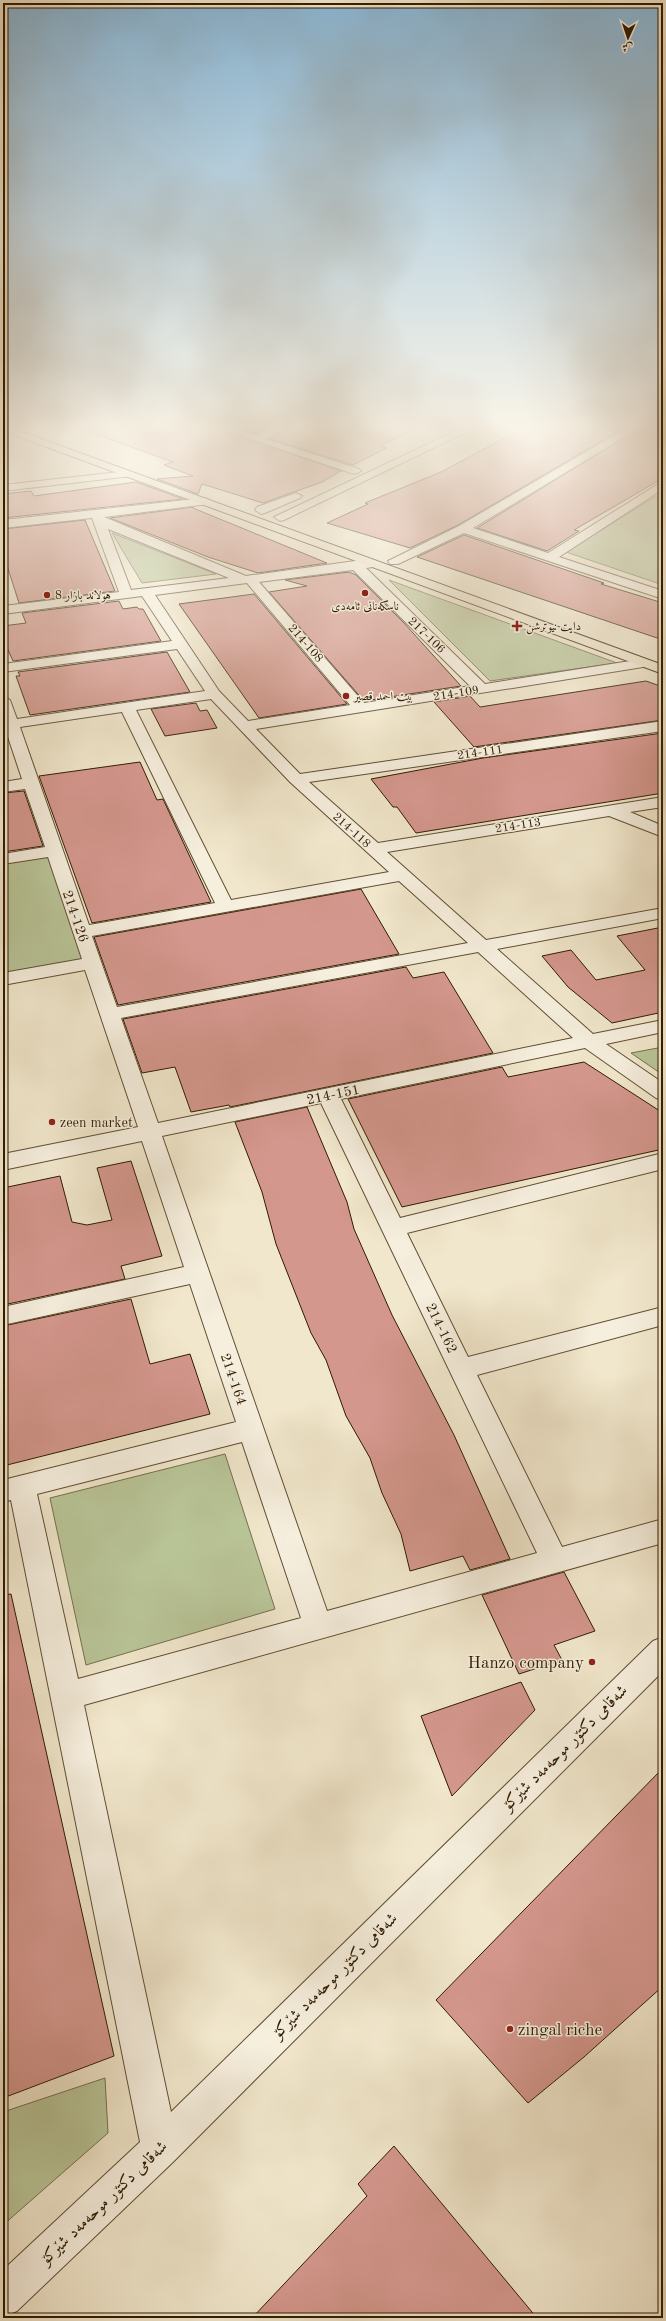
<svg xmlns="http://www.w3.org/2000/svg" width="666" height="2321" viewBox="0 0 666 2321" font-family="'Old Standard TT',Amiri,serif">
	<rect width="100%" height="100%" fill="#f1e7cc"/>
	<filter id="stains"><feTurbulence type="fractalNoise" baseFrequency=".005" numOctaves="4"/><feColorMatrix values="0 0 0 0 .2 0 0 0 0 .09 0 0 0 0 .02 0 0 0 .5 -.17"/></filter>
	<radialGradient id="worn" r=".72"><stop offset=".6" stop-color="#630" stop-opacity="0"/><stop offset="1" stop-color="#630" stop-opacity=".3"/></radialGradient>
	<!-- green -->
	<g fill="#b9c598" stroke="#74704c">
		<polygon points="656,496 663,498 663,585 566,552"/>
		<polygon points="112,533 216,574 142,583"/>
		<polygon points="389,580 617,663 490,681"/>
		<polygon points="54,851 93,963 3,979 3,859"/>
		<polygon points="663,1047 663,1075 631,1053"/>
		<polygon points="225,1454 275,1609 86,1665 50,1498"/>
		<polygon points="105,2078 108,2133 3,2225 3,2112"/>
	</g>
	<!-- building -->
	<g fill="#d4978d" stroke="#301b00">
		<polygon points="77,425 208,425 341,471 322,482 263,503 202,484 198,494 157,479 193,476 164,465 173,462 76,427"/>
		<polygon points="228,425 276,425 256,433"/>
		<polygon points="293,425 425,425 380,446 387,448 353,465 270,439"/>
		<polygon points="529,425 629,425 458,525 410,548 327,523 368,504 365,503 441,472"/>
		<polygon points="645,425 663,425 663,478 574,530 579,531 547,551 477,528"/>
		<polygon points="136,482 183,499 3,518 3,494 31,491 34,496"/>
		<polygon points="193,507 193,508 327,563 258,573 208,557 110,518"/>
		<polygon points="85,520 115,591 19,603 3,553 3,529"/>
		<polygon points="464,535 604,583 601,584 663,603 663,640 417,557"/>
		<polygon points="349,572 356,575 404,623 461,686 364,701 269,592 307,586 285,580"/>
		<polygon points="254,594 347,704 259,718 179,604"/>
		<polygon points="119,601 123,609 137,607 139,609 143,609 161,641 13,661 3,639 3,626 26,623 22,613"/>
		<polygon points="167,652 190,692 30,715 16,676 20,676 18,672"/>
		<polygon points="646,681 663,687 663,720 474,747 434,702 470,696 480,707"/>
		<polygon points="196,703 200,711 207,710 217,728 165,736 151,709"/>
		<polygon points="663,733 663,793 416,833 397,807 393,807 371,779 483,758"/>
		<polygon points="140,762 157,800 163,799 211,902 92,923 39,776"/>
		<polygon points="24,791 43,846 3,852 3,793"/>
		<polygon points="361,889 399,954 118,1005 94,937"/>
		<polygon points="663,927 663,1012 612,1023 568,987 542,956 571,950 596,980 645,970 617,936"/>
		<polygon points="406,967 413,978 444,972 493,1053 230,1107 229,1105 191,1112 175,1067 142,1073 123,1019"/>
		<polygon points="584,1062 663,1113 663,1149 402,1207 348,1099 502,1067 508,1077"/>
		<polygon points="307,1107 347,1202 354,1229 392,1315 454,1435 510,1559 470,1570 463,1556 410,1571 401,1534 382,1493 370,1458 346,1416 326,1360 311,1333 276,1244 262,1192 235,1122"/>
		<polygon points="131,1161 162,1256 121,1266 125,1279 3,1305 3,1188 60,1176 72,1222 87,1225 112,1220 97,1168"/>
		<polygon points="131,1299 150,1364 190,1354 210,1414 3,1466 3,1326"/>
		<polygon points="564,1572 595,1631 554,1645 562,1660 519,1674 482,1595"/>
		<polygon points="11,1594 114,2056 3,2098 3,1595"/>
		<polygon points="521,1682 535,1710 452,1796 421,1716"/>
		<polygon points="663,1768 663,1986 584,2057 528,2103 436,2000"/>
		<polygon points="394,2146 537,2318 252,2318 367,2196 358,2184"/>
	</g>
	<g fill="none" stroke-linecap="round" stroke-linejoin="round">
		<!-- minor casing -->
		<g stroke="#604e33" stroke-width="2">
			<g id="minor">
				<polygon points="209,425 224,425 256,435 279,425 292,425 266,439 359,469 361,471 355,474 351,473"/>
				<polygon points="468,425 481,425 284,520 280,521 274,517"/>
				<polygon points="632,425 644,425 473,528 548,553 663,481 663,489 559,557 663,591 663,599 464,533 398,564 390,564 388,561 459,526"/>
				<polygon points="128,471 132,472 134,474 132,476 3,491 3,485"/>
				<polygon points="296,493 302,496 300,498 265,513 261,514 255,510 257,507"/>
				<path d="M205 498 209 500 211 502 209 504 104 517 246 576 355 561H373L375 564 373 567 366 568 485 684 643 659 650 663 643 667 256 729 300 774 663 721V731L309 782 378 843 663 797V807L630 812 663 826V837L609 816 387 852 486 940 663 908V918L497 949 593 1034 663 1020V1032L606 1044 663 1083V1100L656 1098 585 1048 341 1099 400 1218 663 1153V1169L407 1233 468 1357 663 1307V1325L477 1375 562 1547 663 1519V1543L84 1705 171 2112 653 1641 663 1637V1671L173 2162 17 2311 3 2317V2270L140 2142 11 1500 3 1502V1480L236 1422 190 1284 3 1325V1307L184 1267 142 1141 3 1170V1154L138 1127 85 970 3 985V973L82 959 48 857 3 864V854L45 847 25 789 3 792V782L22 779 3 722V696L10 700 17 719 205 691 177 649 3 672V664L172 641 142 596 3 614V606L119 592 92 518 3 528V520ZM108 529 229 578 131 590ZM353 570 470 686 364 703 259 582ZM247 583 350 705 248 721 219 691 155 595ZM211 699 290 782 389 872 231 900 136 710ZM122 712 215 903 89 925 20 727ZM399 881 468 943 117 1007 92 936ZM478 952 573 1038 158 1123 121 1018ZM321 1103 537 1553 327 1611 162 1136ZM242 1442 301 1618 78 1679 37 1494Z"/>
			</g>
		</g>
		<!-- major casing -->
		<g stroke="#301b00" stroke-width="2">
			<polygon id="major" points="3,425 663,665 663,674 3,431"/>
		</g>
		<!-- minor -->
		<use href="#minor" fill="#f6efde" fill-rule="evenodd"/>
		<!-- major -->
		<use href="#major" fill="#f1e7cc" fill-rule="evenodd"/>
	</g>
	<!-- sky -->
	<linearGradient id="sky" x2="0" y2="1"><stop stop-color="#8ab8d8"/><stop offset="0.57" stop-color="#f9f4e8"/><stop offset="1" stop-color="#f9f4e8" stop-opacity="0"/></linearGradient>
	<rect width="666" height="750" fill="url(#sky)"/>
	<!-- markers -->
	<g fill="#8f2418" stroke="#f6efde" stroke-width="1.5">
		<circle cx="365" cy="593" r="4"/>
		<circle cx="47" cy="595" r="4"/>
		<path d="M515 620h4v4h4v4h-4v4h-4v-4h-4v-4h4z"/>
		<circle cx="346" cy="696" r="4"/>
		<circle cx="52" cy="1122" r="4"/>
		<circle cx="592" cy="1662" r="4"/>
		<circle cx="510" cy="2029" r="4"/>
	</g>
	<g text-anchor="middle" stroke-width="3" stroke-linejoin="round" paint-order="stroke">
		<!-- far-poi labels -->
		<g font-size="12" fill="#301b00" stroke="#f6efde" text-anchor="start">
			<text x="55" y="599">هولاند بازار 8</text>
			<text x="365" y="610" text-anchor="middle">ناسکەنانی ئامەدی</text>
			<text x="526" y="630">دايت نيوترشن</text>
			<text x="354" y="700">بيت احمد قصير</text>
		</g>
		<!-- far-street labels -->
		<g font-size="12" fill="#301b00" stroke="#f6efde">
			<text transform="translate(427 635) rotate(44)" y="4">217-106</text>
			<text transform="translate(306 643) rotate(49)" y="4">214-108</text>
			<text transform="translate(456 693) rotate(-9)" y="4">214-109</text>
			<text transform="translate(480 752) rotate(-8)" y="4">214-111</text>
			<text transform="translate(518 825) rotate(-9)" y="4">214-113</text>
			<text transform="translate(352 830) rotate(42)" y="4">214-118</text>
		</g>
		<!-- street labels -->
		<g font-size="14" fill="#301b00" stroke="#f6efde">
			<text transform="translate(76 916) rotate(71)" y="5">214-126</text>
			<text transform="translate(333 1094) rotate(-12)" y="5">214-151</text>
			<text transform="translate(442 1328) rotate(64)" y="5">214-162</text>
			<text transform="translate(234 1379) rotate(71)" y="5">214-164</text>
		</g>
		<!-- poi labels -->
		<g font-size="14" fill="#301b00" stroke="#f6efde" text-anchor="start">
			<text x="60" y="1127">zeen market</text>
		</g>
		<!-- near-poi labels -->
		<g font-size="17" fill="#301b00" stroke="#f6efde" text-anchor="end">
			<text x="584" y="1668">Hanzo company</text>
			<text x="518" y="2035" text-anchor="start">zingal riche</text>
		</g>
		<!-- near-street labels -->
		<g font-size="17" fill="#301b00" stroke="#f6efde">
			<text transform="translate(564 1747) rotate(-45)" y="6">شەقامی دکتۆر موحەمەد شێرکۆ</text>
			<text transform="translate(334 1975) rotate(-45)" y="6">شەقامی دکتۆر موحەمەد شێرکۆ</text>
			<text transform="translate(103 2202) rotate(-44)" y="6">شەقامی دکتۆر موحەمەد شێرکۆ</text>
		</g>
	</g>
	<!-- margin -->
	<rect width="666" height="2321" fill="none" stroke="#f1e7cc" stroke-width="16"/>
	<rect x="4" y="4" width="658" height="2313" fill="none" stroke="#301b00" stroke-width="2"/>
	<rect x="8" y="8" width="650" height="2305" fill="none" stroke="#301b00"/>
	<!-- north arrow -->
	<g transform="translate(628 38) rotate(183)" stroke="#f6efde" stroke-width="3" paint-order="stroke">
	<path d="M0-3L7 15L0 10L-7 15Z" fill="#301b00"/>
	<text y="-6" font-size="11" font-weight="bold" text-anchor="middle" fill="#301b00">ش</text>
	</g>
	<rect width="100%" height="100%" filter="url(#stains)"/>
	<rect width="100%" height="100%" fill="url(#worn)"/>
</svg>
